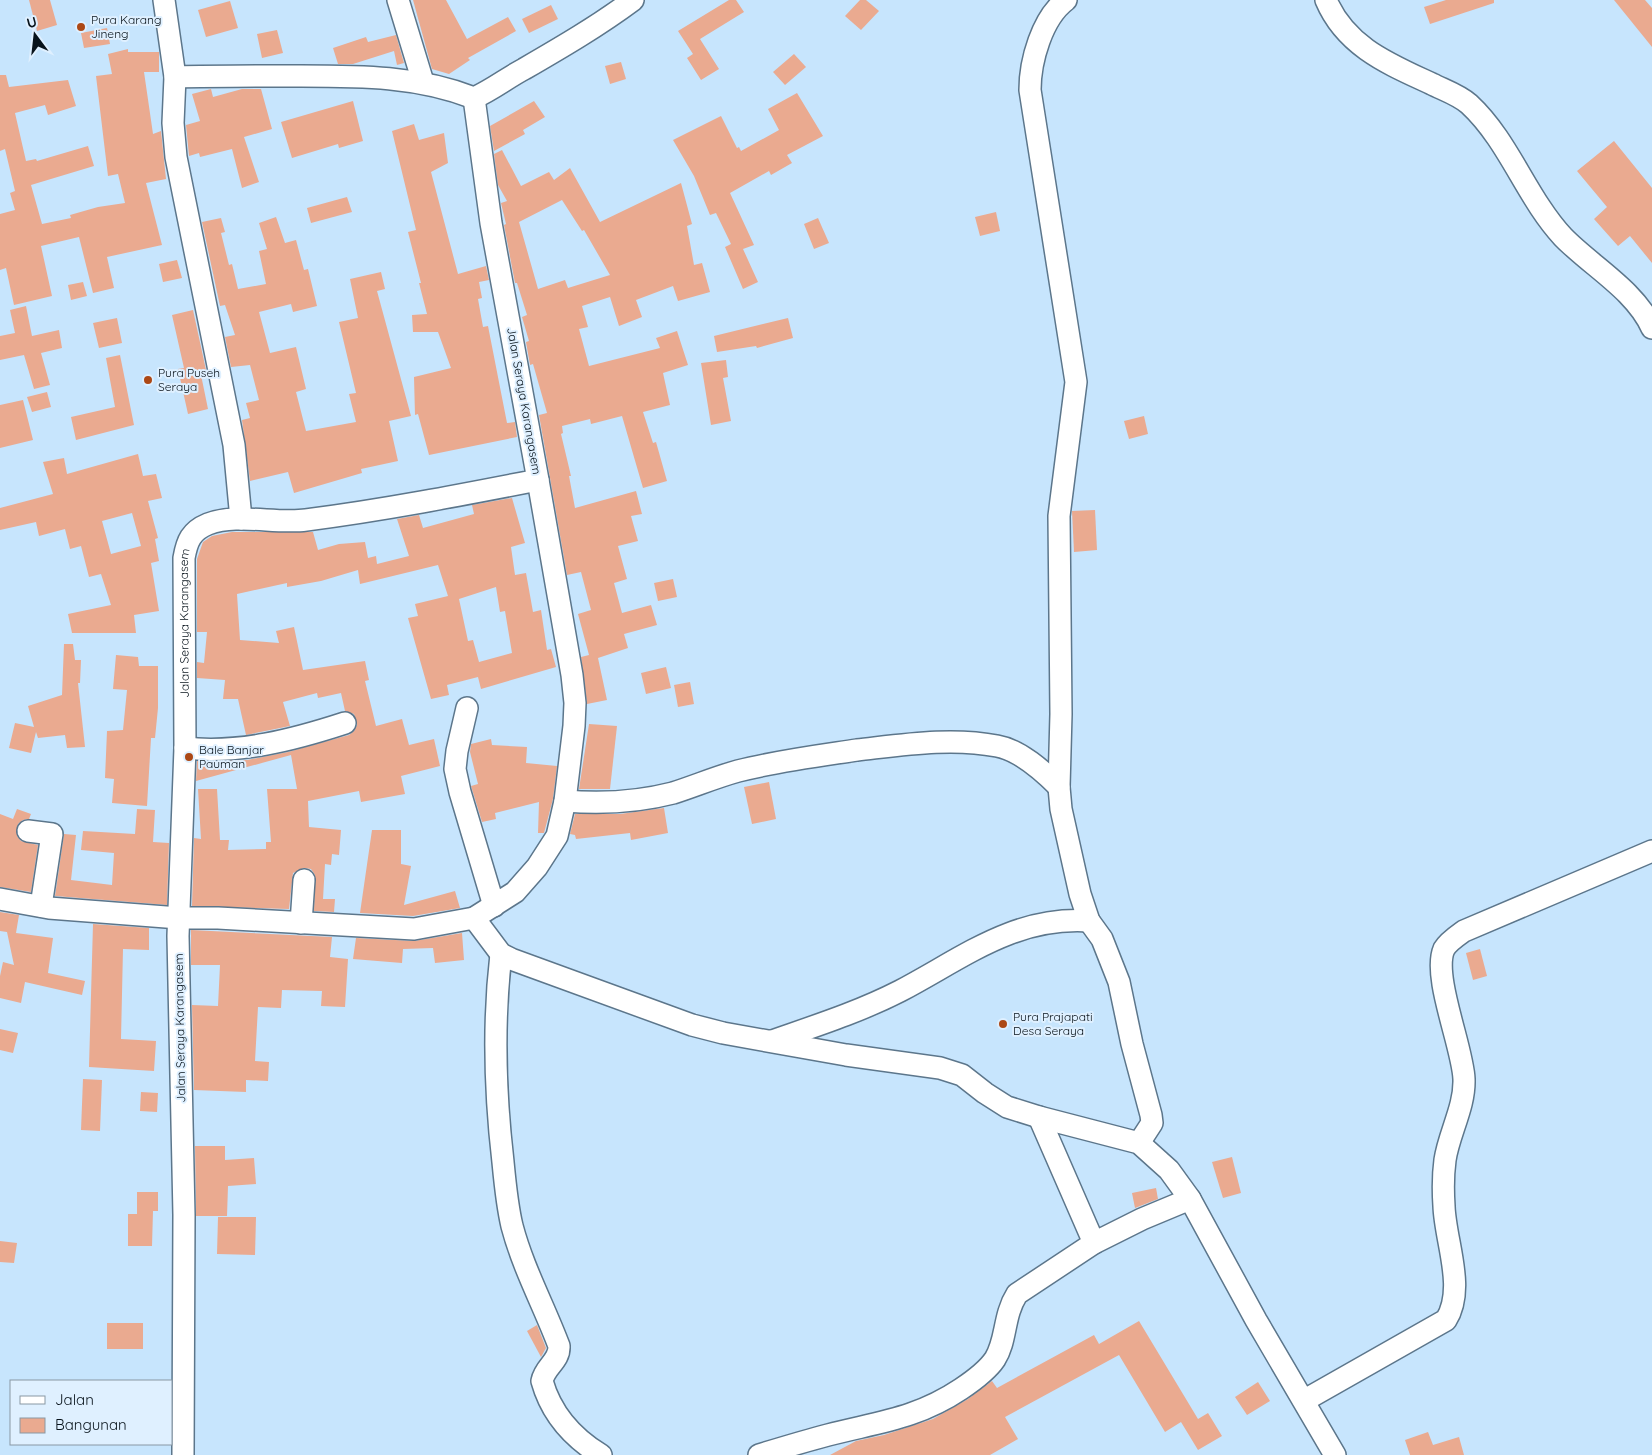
<svg xmlns="http://www.w3.org/2000/svg" width="1652" height="1455" viewBox="0 0 1652 1455" font-family="Quicksand,sans-serif">
	<rect width="100%" height="100%" fill="#c7e5fd"/>
	<!-- building -->
	<g fill="#eaaa90" fill-rule="evenodd">
		<polygon points="29,0 50,0 57,25 37,31"/>
		<polygon points="413,0 446,0 467,39 508,17 516,31 468,58 470,60 449,74 432,69"/>
		<polygon points="729,0 736,0 744,12 700,39 719,69 701,80 687,58 693,54 678,31"/>
		<polygon points="860,0 866,0 879,11 861,30 845,16"/>
		<polygon points="1446,0 1494,0 1494,3 1430,24 1424,7"/>
		<polygon points="1614,0 1645,0 1652,8 1652,47"/>
		<polygon points="230,1 238,28 206,37 198,10"/>
		<polygon points="551,5 558,19 529,33 522,19"/>
		<polygon points="107,28 110,44 84,48 81,33"/>
		<polygon points="277,30 283,53 262,58 257,34"/>
		<polygon points="396,35 404,63 397,65 394,51 353,64 338,64 333,48 366,37 368,42"/>
		<polygon points="128,49 128,52 159,52 159,72 144,72 153,134 161,131 166,179 146,183 162,245 107,257 114,288 93,293 79,237 41,246 52,296 14,305 6,268 0,270 0,214 15,210 10,193 15,191 5,149 0,151 0,75 6,75 9,87 68,80 76,106 48,115 45,105 15,113 26,161 36,159 37,161 88,146 94,166 31,185 42,224 71,218 70,215 98,207 125,203 118,174 108,176 96,76 112,74 108,54"/>
		<polygon points="794,54 806,67 785,85 773,72"/>
		<polygon points="621,62 626,79 610,84 605,66"/>
		<polygon points="211,89 213,97 242,89 261,89 272,129 244,137 259,182 242,188 232,149 200,157 199,153 189,156 186,125 200,121 192,94"/>
		<polygon points="797,93 823,136 787,155 792,163 771,175 769,171 730,193 754,245 743,249 758,282 743,289 725,247 731,244 716,213 710,215 694,176 673,140 721,116 737,148 739,147 741,151 779,130 768,109"/>
		<polygon points="353,101 363,141 339,148 338,144 292,158 281,122"/>
		<polygon points="534,101 545,117 523,130 525,134 494,151 490,126"/>
		<polygon points="414,124 419,140 444,133 448,163 431,172 458,274 486,266 489,280 479,282 482,298 478,299 483,327 488,326 507,423 515,422 517,437 429,455 418,414 415,415 414,377 451,368 438,332 413,332 412,315 427,314 419,283 421,283 408,232 416,230 392,131"/>
		<polygon points="1614,141 1652,188 1652,263 1630,236 1618,246 1594,219 1607,207 1577,171"/>
		<path d="M502 150 521 186 549 172 554 180 570 168 600 222 681 183 692 224 687 226 694 265 702 263 710 292 678 301 673 286 636 300 642 317 619 326 610 297 582 306 588 327 579 329 589 366 660 348 656 338 677 331 688 365 663 373 670 405 643 412 653 443 656 442 667 481 643 488 622 416 591 424 590 419 562 426 563 433 561 434 571 476H569L575 508 636 491 642 514 631 516 638 541 618 546 627 579 614 583 622 613 651 605 657 625 624 634 628 648 598 658 607 700 587 704 581 657 589 655 578 614 591 610 581 572 567 575 539 415 547 413 533 364 530 365 526 342 529 341 522 317 527 315 517 283H515L504 225 506 224 501 203 507 201 498 185 494 154ZM562 200 582 231 584 230 610 275 568 288 565 280 538 289 519 222Z"/>
		<polygon points="347,197 352,212 311,223 307,208"/>
		<polygon points="996,212 1000,231 980,236 975,217"/>
		<polygon points="276,217 285,243 296,240 304,270 308,269 317,306 293,312 291,304 259,312 270,353 296,347 306,389 296,392 306,431 356,422 349,394 356,393 339,322 358,318 350,279 381,272 385,289 377,291 411,416 389,421 398,461 361,469 362,473 294,493 288,472 250,481 242,420 250,418 246,403 259,400 250,365 231,367 225,337 235,335 225,305 220,306 202,222 221,218 225,232 221,233 229,265 232,264 238,289 266,284 259,251 267,249 259,223"/>
		<polygon points="818,218 829,243 814,249 804,224"/>
		<polygon points="177,260 182,278 163,282 159,264"/>
		<polygon points="83,282 87,296 71,300 68,285"/>
		<polygon points="26,306 32,336 59,330 62,348 41,353 50,385 34,389 24,355 0,360 0,336 15,333 10,310"/>
		<polygon points="193,310 206,370 200,370 208,409 188,414 178,369 184,368 172,315"/>
		<polygon points="117,318 122,343 99,348 93,323"/>
		<polygon points="788,318 793,338 757,348 756,346 717,352 714,336"/>
		<polygon points="120,355 134,425 76,440 71,417 115,407 106,358"/>
		<polygon points="726,360 728,377 723,378 731,421 711,425 701,363"/>
		<polygon points="47,392 51,407 32,412 27,397"/>
		<polygon points="23,400 33,440 0,448 0,405"/>
		<polygon points="1144,416 1148,434 1129,439 1124,421"/>
		<path d="M138 454 143 476 156 474 162 498 148 501 158 538 155 539 159 561 151 563 159 611 134 615 136 633H72L68 614 111 605 101 574 89 577 81 546 70 549 65 529 39 536 36 522 0 530V508L53 494 43 462 64 458 67 474ZM132 513 141 546 111 554 102 521Z"/>
		<path d="M512 498 525 543 511 547 515 575 526 573 533 612 541 610 547 650 551 649 556 667 481 689 478 677 447 685 449 695 431 699 408 618 418 616 415 604 448 596 438 565 360 584 358 570 321 581 287 587V583L237 594 240 640 279 643 276 631 294 627 303 670 365 661 369 680 365 681 376 726 402 719 409 745 434 739 440 766 401 776 405 794 361 802 359 791 308 801 309 827 341 830 339 855 332 854 331 865 325 864 323 899H335L334 912 314 911 315 875 311 869 304 868 293 873 289 909 192 906 194 838 201 839 198 789H217L220 840H229L228 850 266 849V842H271L267 789H297L291 755 196 781 197 761 247 760 288 752 349 735 354 731 357 725 354 714 345 711 341 693 318 698 317 693 283 702 290 726 246 735 238 699H223L225 680 197 678V662L204 663 207 632H197V559L203 542 212 536 232 532H313L318 550 339 544 365 542 368 558 376 556 377 564 409 556 397 519 419 515 423 528 474 514 472 505ZM496 587 500 612 505 611 512 653 479 662 473 640 468 641 459 599Z"/>
		<polygon points="1095,510 1097,550 1074,552 1072,511"/>
		<polygon points="673,579 677,597 658,601 654,583"/>
		<polygon points="64,644 73,644 75,660 81,660 80,683 78,683 85,747 67,748 65,735 38,738 36,732 31,753 9,748 15,723 34,727 28,706 62,695"/>
		<polygon points="116,655 138,657 139,666 158,666 158,708 155,738 151,738 147,806 112,803 114,779 105,778 107,731 123,730 127,690 113,689"/>
		<polygon points="666,667 671,688 646,694 641,673"/>
		<polygon points="690,682 694,704 678,707 674,685"/>
		<polygon points="589,724 617,726 610,789 579,789"/>
		<polygon points="491,739 492,745 527,747 526,763 557,766 553,799 544,833 538,833 539,802 495,813 496,819 482,822 471,786 478,784 470,752 471,744"/>
		<polygon points="769,782 776,819 752,824 744,787"/>
		<polygon points="664,808 668,833 631,840 630,833 576,839 575,835 570,834 575,814 620,814"/>
		<polygon points="17,809 31,814 29,819 23,820 18,824 17,836 21,841 38,845 31,892 0,887 0,814 13,819"/>
		<polygon points="137,809 155,810 153,842 169,843 167,905 55,896 64,834 76,835 71,880 112,885 114,853 81,850 83,831 135,834"/>
		<polygon points="372,830 401,830 401,864 411,866 404,905 455,891 460,908 413,916 360,913"/>
		<polygon points="0,912 19,915 16,933 53,938 48,973 85,981 82,995 25,982 21,1003 0,998 0,976 3,962 14,965 7,932 0,931"/>
		<polygon points="93,924 149,928 149,950 123,949 121,1039 156,1041 154,1071 89,1067"/>
		<polygon points="191,930 332,937 330,957 348,959 345,1007 321,1006 322,991 282,990 281,1008 258,1007 255,1061 269,1062 268,1081 246,1080 246,1092 194,1090 192,1005 218,1006 220,965 191,965"/>
		<polygon points="462,933 464,960 435,963 433,948 403,949 402,963 353,959 356,938 414,941"/>
		<polygon points="1480,949 1487,976 1473,980 1466,953"/>
		<polygon points="0,1029 18,1033 13,1053 0,1050"/>
		<polygon points="83,1079 102,1080 100,1131 81,1130"/>
		<polygon points="141,1092 158,1093 157,1112 140,1111"/>
		<polygon points="195,1146 225,1146 225,1160 254,1158 256,1184 228,1186 227,1216 196,1216"/>
		<polygon points="1232,1157 1241,1193 1223,1198 1212,1162"/>
		<polygon points="1156,1188 1158,1199 1135,1208 1132,1193"/>
		<polygon points="137,1192 158,1192 158,1211 153,1211 152,1246 128,1246 128,1214 137,1214"/>
		<polygon points="218,1217 256,1217 255,1255 217,1254"/>
		<polygon points="0,1241 17,1243 14,1263 0,1262"/>
		<polygon points="1139,1321 1198,1419 1208,1413 1222,1436 1198,1450 1181,1422 1165,1432 1119,1355 1005,1417 1018,1439 990,1455 830,1455 856,1441 884,1435 933,1419 968,1399 992,1381 997,1388 1094,1335 1099,1344"/>
		<rect x="107" y="1323" width="36" height="26"/>
		<polygon points="537,1325 546,1348 541,1357 527,1331"/>
		<polygon points="1258,1382 1270,1401 1247,1415 1235,1397"/>
		<polygon points="1428,1432 1433,1445 1459,1437 1464,1455 1410,1455 1405,1440"/>
	</g>
	<g fill="none" stroke-linecap="round" stroke-linejoin="round">
		<!-- minor casing -->
		<g stroke="#5c768b" stroke-width="24">
			<g id="minor">
				<polyline points="164,0 175,77 173,123 176,157 234,445 241,519"/>
				<polyline points="398,0 423,82"/>
				<path d="M1066 0C1042 18 1030 61 1030 90L1076 382 1059 516 1061 714 1059 787 1061 809 1080 894 1089 921 1102 939 1119 982 1132 1044 1151 1115 1152 1123 1139 1143"/>
				<path d="M1326 0C1346 47 1389 64 1432 84 1444 90 1459 95 1469 104 1509 141 1526 197 1563 237 1591 266 1635 290 1652 328"/>
				<path d="M175 77C217 76 259 76 301 76 361 76 418 76 474 98 492 90 507 78 524 69 562 47 598 26 633 0"/>
				<polyline points="467,708 457,751 455,769 460,792 494,906"/>
				<path d="M185 748C239 754 293 740 345 723"/>
				<path d="M565 801C601 804 638 802 673 793 695 786 716 777 738 771 777 761 817 756 857 750 902 745 951 737 997 746 1020 750 1043 771 1059 787"/>
				<polyline points="28,831 52,834 41,906"/>
				<polyline points="0,899 49,908 179,918 218,918 414,929 474,918 515,892 537,867 557,836 565,801 574,726 575,703 572,675 538,480"/>
				<polyline points="474,918 501,954 511,959 692,1025 723,1033 846,1055 940,1068 962,1075 985,1093 1007,1107 1039,1117 1139,1143 1169,1170 1190,1199 1256,1320 1335,1455"/>
				<polyline points="301,923 304,880"/>
				<path d="M501 954C493 1022 495 1093 503 1162 505 1183 507 1205 512 1226 523 1268 544 1306 559 1346 560 1361 545 1366 542 1381 551 1413 573 1438 601 1455"/>
				<path d="M772 1041C815 1026 859 1012 900 991 963 958 1014 916 1089 921"/>
				<polyline points="1039,1117 1094,1243"/>
				<path d="M1305 1400 1446 1320C1466 1288 1445 1241 1444 1206 1443 1191 1443 1175 1445 1160 1449 1133 1465 1107 1464 1079 1463 1048 1432 976 1444 949 1448 942 1457 936 1464 931L1652 851"/>
				<path id="s1" d="M183 1455 184 1215 178 936 185 748 184 558C187 541 191 531 208 524 236 513 276 524 306 520 384 510 461 495 538 480L491 223 474 98"/>
				<path d="M759 1455C782 1448 805 1441 828 1435 878 1422 916 1419 961 1389 973 1381 987 1371 995 1359 1007 1340 1003 1316 1017 1294L1094 1243 1142 1219 1190 1199"/>
			</g>
		</g>
		<!-- minor -->
		<use href="#minor" stroke="#fff" stroke-width="21"/>
	</g>
	<!-- markers -->
	<g fill="#ac4815" stroke="#dff0ff" stroke-width="2">
		<circle cx="81" cy="27" r="5"/>
		<circle cx="148" cy="380" r="5"/>
		<circle cx="189" cy="757" r="5"/>
		<circle cx="1003" cy="1024" r="5"/>
	</g>
	<g text-anchor="middle" stroke-width="4" stroke-linejoin="round" paint-order="stroke">
		<!-- poi labels -->
		<g font-size="12" fill="#08131b" stroke="#dff0ff" text-anchor="start">
			<text x="91" y="24">Pura Karang<tspan x="91" dy="14">Jineng</tspan></text>
			<text x="158" y="377">Pura Puseh<tspan x="158" dy="14">Seraya</tspan></text>
			<text x="199" y="754">Bale Banjar<tspan x="199" dy="14">Pauman</tspan></text>
			<text x="1013" y="1021">Pura Prajapati<tspan x="1013" dy="14">Desa Seraya</tspan></text>
		</g>
		<!-- street labels -->
		<g font-size="12" fill="#08131b" stroke="#dff0ff">
			<text transform="translate(524 401) rotate(80)" y="4">Jalan Seraya Karangasem</text>
			<text dy="4" stroke="none"><textPath href="#s1" startOffset="832">Jalan Seraya Karangasem</textPath></text>
			<text transform="translate(180 1028) rotate(-91)" y="4">Jalan Seraya Karangasem</text>
		</g>
	</g>
	<!-- legend -->
	<rect x="10" y="1380" width="162" height="65" fill="#dff0ff" stroke="#8998a4"/>
	<rect x="20" y="1396" width="25" height="8" fill="#ffffff" stroke="#8998a4"/>
	<text x="55" y="1405" font-size="15" fill="#08131b">Jalan</text>
	<rect x="20" y="1418" width="25" height="15" fill="#eaaa90" stroke="#8998a4"/>
	<text x="55" y="1430" font-size="15" fill="#08131b">Bangunan</text>
	<!-- north arrow -->
	<g transform="translate(35 35) rotate(345)" stroke="#dff0ff" stroke-width="4" paint-order="stroke">
	<path d="M0-4L9 19L0 12L-9 19Z" fill="#08131b"/>
	<text y="-8" font-size="14" font-weight="bold" text-anchor="middle" fill="#08131b">U</text>
	</g>
</svg>
